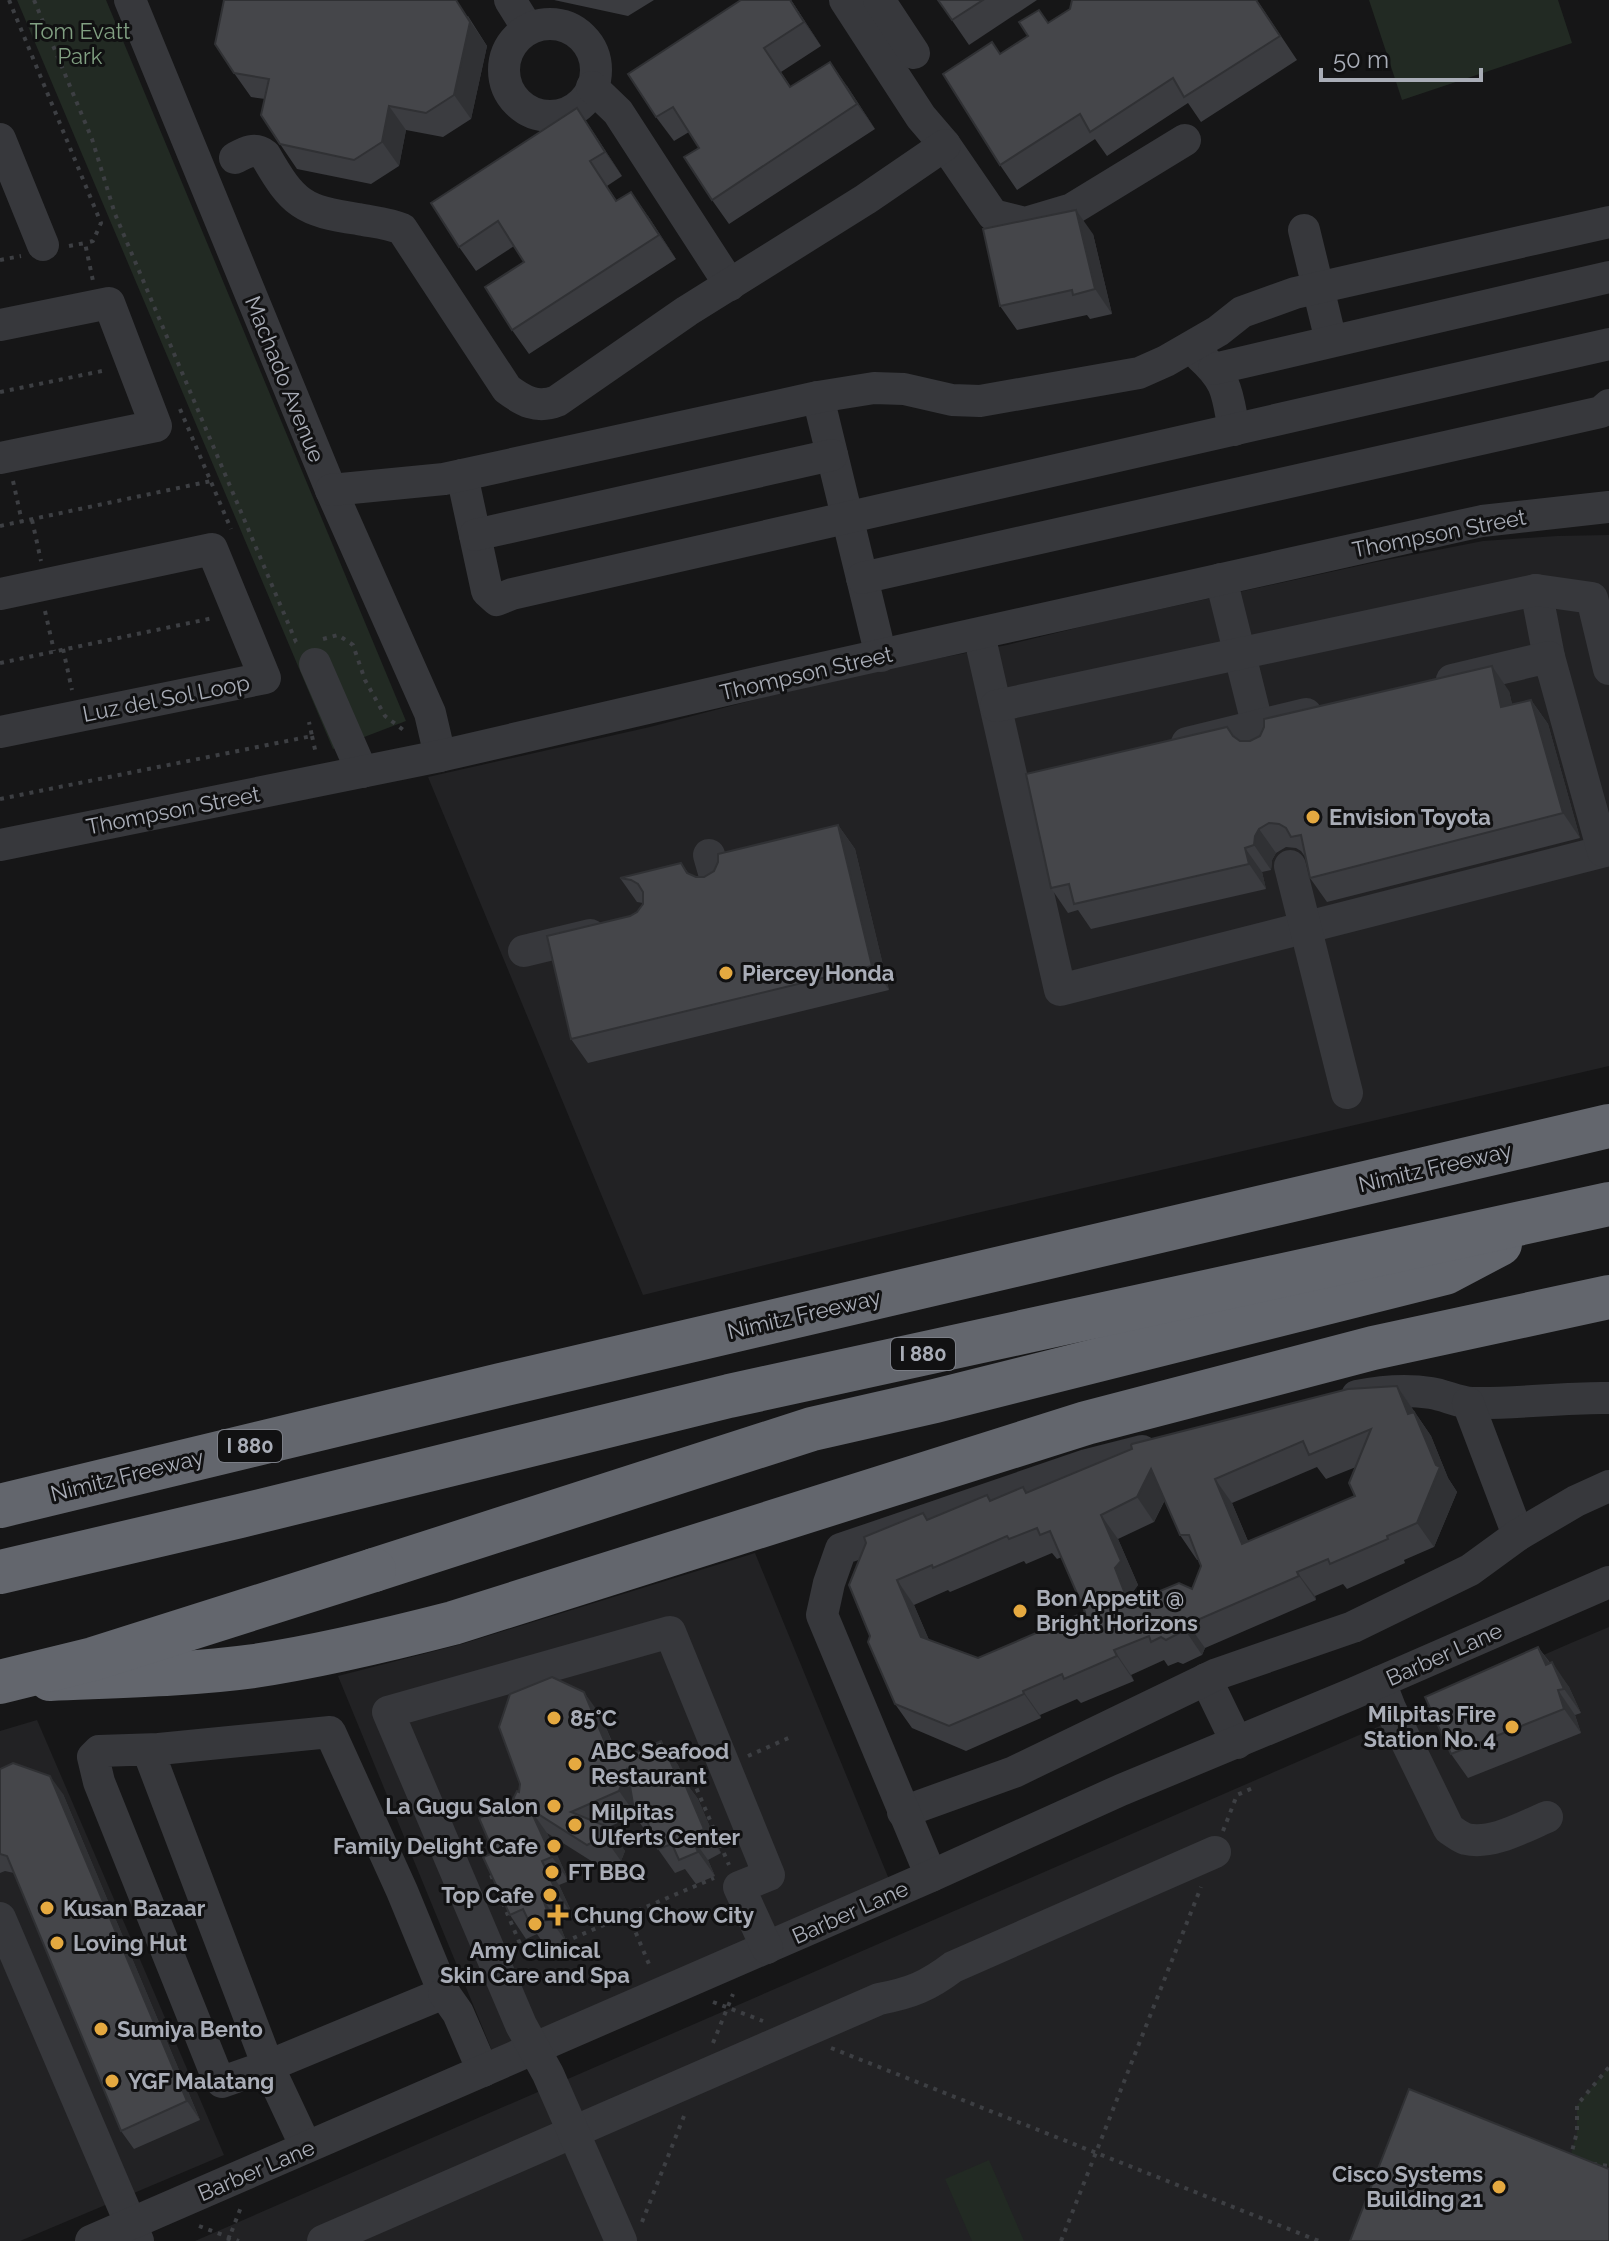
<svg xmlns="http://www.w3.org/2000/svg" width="1609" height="2241" viewBox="0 0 1609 2241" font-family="Raleway,sans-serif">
	<rect width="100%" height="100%" fill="#161617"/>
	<!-- built -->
	<g fill="#222224">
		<polygon points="1609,535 1609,1066 968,1215 643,1295 428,777 650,727 837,678 1007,645 1101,622 1376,562 1483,541 1557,536"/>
		<polygon points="755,1553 893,1889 495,2058 338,1676 462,1644"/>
		<polygon points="1609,1627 1609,2241 195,2241 1571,1643"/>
		<polygon points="37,1720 224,2155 20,2241 0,2241 0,1731"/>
	</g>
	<!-- green -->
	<g fill="#222a23">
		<polygon points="17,0 106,0 406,721 333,749"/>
		<polygon points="1369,0 1558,0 1572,43 1402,100"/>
		<polygon points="1609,2067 1609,2166 1585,2164 1568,2165 1577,2132 1577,2105"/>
		<polygon points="989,2160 1024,2241 972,2241 945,2179"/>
	</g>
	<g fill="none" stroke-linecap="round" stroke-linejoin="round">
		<!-- path -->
		<g stroke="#3d3f43" stroke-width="4" stroke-dasharray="4 6" stroke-linecap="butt">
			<polyline points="9,0 101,223 93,241 85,243"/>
			<polyline points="34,0 92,139 115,214 296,642 299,644"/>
			<polyline points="69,246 85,243 93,281"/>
			<polyline points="0,260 21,256"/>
			<polyline points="0,392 107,370"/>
			<polyline points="180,409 231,529"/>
			<polyline points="13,481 22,522"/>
			<polyline points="32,520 41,561"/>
			<polyline points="0,526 211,481"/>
			<polyline points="45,611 54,651"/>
			<polyline points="323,639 338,635 353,645 365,680 385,716 406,732"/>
			<polyline points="63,649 72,690"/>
			<polyline points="0,663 213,618"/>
			<polyline points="312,736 316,754"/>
			<polyline points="0,799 312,736 309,722"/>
			<polyline points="748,1756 793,1736"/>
			<polyline points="703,1776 693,1780 729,1865"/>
			<polyline points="1223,1831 1237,1795 1255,1787"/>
			<polyline points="491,1875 526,1958 552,1947"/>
			<polyline points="628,1914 651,1969"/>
			<polyline points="564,1942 714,1878"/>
			<polyline points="713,2002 763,2021"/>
			<polyline points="713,2043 733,1994"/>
			<polyline points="831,2048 1319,2241"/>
			<polyline points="1570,2159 1577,2132 1577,2105 1609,2067"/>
			<polyline points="1593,2164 1609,2166"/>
			<polyline points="642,2222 686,2111"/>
			<polyline points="199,2226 239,2241"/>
			<polyline points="228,2241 241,2207"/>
			<polyline points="1061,2241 1201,1887"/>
		</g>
		<!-- minor -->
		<g stroke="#37383c" stroke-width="32">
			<polyline points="130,0 331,490 430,713 440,756"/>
			<polyline points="510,0 528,29"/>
			<polyline points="845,0 921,117 945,145 993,215 1025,223 1072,209 1185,140"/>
			<polyline points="879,0 914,53"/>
			<circle cx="550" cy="70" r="46"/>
			<polyline points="592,87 618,112 730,285"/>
			<polyline points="0,139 43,245"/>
			<path d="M235 158C246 152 255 147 265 155 293 204 303 211 358 219 373 222 388 223 402 229L507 389C523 401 537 409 557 401L687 311 866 199 945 145"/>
			<polyline points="1304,230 1331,341"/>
			<polyline points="0,325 109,303 156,426 0,458"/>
			<path d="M1200 356C1229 382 1227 394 1234 430"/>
			<polyline points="1214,369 1609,277"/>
			<polyline points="818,397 881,656"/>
			<polyline points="462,475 487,591 497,600 512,594 1609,344"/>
			<polyline points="331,490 444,479 818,397 874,388 904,389 952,400 980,401 1139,373 1166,361 1218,331 1242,312 1295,293 1609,222"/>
			<polyline points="475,535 832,455"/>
			<polyline points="862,578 1601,412 1609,405"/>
			<polyline points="1221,579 1262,743"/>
			<polyline points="1536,590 1549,657"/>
			<polyline points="0,594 212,549 265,678 0,732"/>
			<polyline points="979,634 1060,990 1609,850"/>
			<polyline points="315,664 362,772"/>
			<polyline points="1452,680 1549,657 1603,851"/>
			<polyline points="996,706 1536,590 1592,598 1609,669"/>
			<polyline points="1187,743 1306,714"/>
			<polyline points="0,845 440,756 782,677 1482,521 1609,507"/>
			<polyline points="709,855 717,883"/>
			<polyline points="1290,866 1347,1093"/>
			<polyline points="524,951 590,935"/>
			<path d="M1357 1396C1382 1391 1406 1389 1431 1393 1445 1395 1459 1403 1473 1403 1519 1404 1564 1397 1609 1398"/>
			<polyline points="1468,1403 1518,1535"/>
			<polyline points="1206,1679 1237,1743"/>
			<path d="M1380 1682 1390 1708 1449 1829C1454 1832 1460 1837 1466 1839 1492 1845 1523 1827 1547 1817"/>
			<polyline points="159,1749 99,1751 93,1757 99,1782 214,2069 222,2082 268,2066 444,1993 402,1891 330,1732 159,1749 152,1761 268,2066 306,2147"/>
			<polyline points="903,1812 1014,1772 1217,1674 1353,1627 1470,1570 1518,1535 1576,1501 1609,1486"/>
			<polyline points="931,1876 822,1615 829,1583 841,1549 1087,1465 1142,1451"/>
			<polyline points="0,1918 138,2241"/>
			<polyline points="444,1993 458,2013 483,2071"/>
			<polyline points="91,2241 931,1876 1121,1790 1352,1694 1609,1582"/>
			<path d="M323 2241 879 1999C911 1993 928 1986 953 1967L1215 1852"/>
			<polyline points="621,2241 548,2074 521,2025 388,1712 670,1632 769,1875 739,1887 767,1948"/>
		</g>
		<!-- highway -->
		<g stroke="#63666d" stroke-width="44">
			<polyline points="0,1506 501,1385 1609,1126"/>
			<polyline points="374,1570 812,1429 935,1401 1445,1273 1500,1244"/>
			<polyline points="0,1572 240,1516 729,1396 1609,1204"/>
			<path d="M50 1679C118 1676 187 1675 254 1666 321 1656 387 1640 453 1623L1086 1423 1373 1348 1609 1297"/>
		</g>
		<!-- highway-bridge -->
		<polyline stroke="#63666d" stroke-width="44" points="0,1682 93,1659 374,1570"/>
	</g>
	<!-- wall -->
	<g fill="#3b3c40" fill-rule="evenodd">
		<polygon points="554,0 654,0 628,16"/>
		<polygon points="741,0 791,0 821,46 781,72 791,87 847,86 875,129 729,224 712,200 699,148 689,132 674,141 656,117"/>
		<polygon points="938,0 1037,0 969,45"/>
		<polygon points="1257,0 1297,60 1201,122 1188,103 1107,156 1095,139 1017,190 1000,165 1001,54 1048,23"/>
		<polygon points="468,16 487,46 471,119 443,137 406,130 399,166 371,184 297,169 280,144 265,99 251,97 234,73"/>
		<polygon points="577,108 622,176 607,186 617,201 648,216 676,259 529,354 512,330 524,262 514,246 476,271 459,247"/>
		<polygon points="1093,234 1112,314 1090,319 1087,315 1017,330 1000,306"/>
		<polygon points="1509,691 1512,704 1531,700 1548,724 1580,838 1327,902 1310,878 1306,858 1301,851 1296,848 1286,847 1276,853 1272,860 1271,870 1262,872 1266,889 1091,929 1078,910 1068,913 1051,888 1227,727 1235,737 1240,741 1250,741"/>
		<polygon points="838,825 855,849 889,990 588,1063 571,1039 630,916 637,912 643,903 637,902 620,878 681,863 689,874 696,877 704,877"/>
		<path d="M1397 1386 1431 1436 1448 1478 1457 1492 1434 1547 1404 1560 1405 1563 1347 1589 1343 1584 1315 1596 1316 1600 1205 1648 1202 1655 1183 1664 1178 1662 1168 1666 1164 1660 1131 1675 1134 1681 1081 1703 1077 1699 1040 1715 1041 1718 966 1751 912 1728 895 1704 868 1642 923 1513 928 1519ZM1317 1467 1326 1479 1356 1467 1355 1496 1248 1541 1232 1503ZM1165 1500 1180 1535 1197 1560H1198L1201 1566 1192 1589 1135 1601 1132 1593 1138 1585 1118 1539 1154 1522ZM1052 1553 1057 1559 1062 1557 1085 1612 978 1658 929 1640 914 1605 948 1590 950 1592 1024 1561 1026 1564Z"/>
		<polygon points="1538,1647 1569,1687 1581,1713 1575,1715 1581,1733 1468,1778 1451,1754"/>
		<polygon points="601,1716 617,1753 628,1756 661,1741 678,1765 686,1783 698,1799 721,1853 708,1860 715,1876 696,1884 685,1869 675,1873 658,1849 654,1839 652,1840 635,1816 608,1827 625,1851 621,1861 604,1869 547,1833 569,1881 559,1885 574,1917 559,1923 567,1943 548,1950 537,1934 526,1939 510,1915 494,1853 516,1803 513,1799"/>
		<polygon points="0,1769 63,1794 200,2120 134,2149 121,2131 14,1873 5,1871 0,1873"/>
	</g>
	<!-- shaded-wall -->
	<g fill="#303134">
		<polygon points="456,0 487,46 471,119 454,95"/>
		<polygon points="790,0 791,0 821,46 804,22"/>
		<polygon points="830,62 847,86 875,129 857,104"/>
		<polygon points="389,106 406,130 399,166 382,142"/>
		<polygon points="577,108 594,133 622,176 605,152"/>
		<polygon points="631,192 648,216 676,259 659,235"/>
		<polygon points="1076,210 1093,234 1112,314 1095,289"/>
		<polygon points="1492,666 1509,691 1518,731 1501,707"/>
		<polygon points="1531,700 1548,724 1580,838 1563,813"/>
		<polygon points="838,825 855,849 889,990 872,966"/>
		<polygon points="1259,829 1276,853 1272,860 1271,870 1254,845 1255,836"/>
		<polygon points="1245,848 1262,872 1266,889 1249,864"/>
		<polygon points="1397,1386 1431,1436 1448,1478 1457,1492 1434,1547 1417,1523 1408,1414"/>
		<polygon points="1151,1469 1168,1493 1154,1522 1137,1497"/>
		<polygon points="1215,1479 1232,1503 1259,1568 1242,1544"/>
		<polygon points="1101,1515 1118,1539 1138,1585 1132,1593 1146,1628 1129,1604 1115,1568"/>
		<polygon points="1297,1572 1315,1596 1316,1600 1299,1576"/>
		<polygon points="897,1580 914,1605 938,1661 921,1637"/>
		<polygon points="1188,1624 1205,1648 1202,1655 1185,1630"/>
		<polygon points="1538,1647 1555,1671 1546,1665"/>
		<polygon points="1114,1650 1131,1675 1134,1681 1117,1656"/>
		<polygon points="1552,1662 1569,1687 1581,1713 1564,1689"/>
		<polygon points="1558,1690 1575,1715 1581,1733 1564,1709"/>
		<polygon points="1023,1691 1040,1715 1041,1718 1024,1694"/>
		<polygon points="584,1692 601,1716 625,1774 627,1768 636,1815 619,1791 609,1752"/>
		<polygon points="661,1741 678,1765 686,1783 698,1799 721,1853 704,1829 678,1778"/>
		<polygon points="50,1776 63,1794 200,2120 187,2101"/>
		<polygon points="530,1809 547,1833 569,1881 552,1857"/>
		<polygon points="608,1827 625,1851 621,1861 604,1837"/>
		<polygon points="691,1836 708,1860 715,1876 698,1852"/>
		<polygon points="542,1861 559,1885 574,1917 557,1893"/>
		<polygon points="543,1899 559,1923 567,1943 550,1919"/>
	</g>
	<!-- building -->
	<g fill="#45464a" stroke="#303134" stroke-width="2" fill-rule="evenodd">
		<polygon points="224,0 456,0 470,22 454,95 426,113 389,106 382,142 354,160 280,144 261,115 269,79 234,73 215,44"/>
		<polygon points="741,0 790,0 804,22 764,48 790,87 830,62 857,104 712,200 684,157 699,148 673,107 656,117 628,74"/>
		<polygon points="938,0 983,0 952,20"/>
		<polygon points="1072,0 1256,0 1280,36 1184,97 1173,78 1090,132 1080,114 1000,165 943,74 992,42 1000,54 1028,36 1019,22 1039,10 1048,23 1070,9"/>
		<polygon points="577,108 605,152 590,161 616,201 631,192 659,235 512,330 485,287 524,262 498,221 459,247 431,203"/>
		<polygon points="1076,210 1095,289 1073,295 1072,290 1000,306 983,229"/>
		<polygon points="1492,666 1501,707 1531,700 1563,813 1310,878 1301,835 1291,837 1286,828 1279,824 1269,823 1259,829 1255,836 1254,845 1245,848 1249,864 1074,904 1069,884 1051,888 1026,774 1227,727 1233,736 1240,741 1250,741 1260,736 1264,727 1264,719"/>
		<polygon points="838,825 872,966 571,1039 547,936 630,916 637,912 643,904 643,892 638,884 631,880 620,878 681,863 687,873 696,877 704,877 714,871 718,862 718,854"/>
		<path d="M1397 1386 1408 1414 1414 1412 1436 1465 1440 1467 1417 1523 1387 1536 1388 1539 1330 1564 1328 1559 1297 1572 1299 1576 1188 1624 1185 1630 1166 1640 1161 1637 1151 1642 1149 1636 1114 1650 1117 1656 1064 1679 1062 1674 1023 1691 1024 1694 949 1726 895 1704 868 1642 870 1636 849 1585 866 1543 864 1537 923 1513 927 1520 987 1495 990 1501 1023 1487 1026 1493 1132 1449 1131 1445 1132 1444 1348 1389ZM1371 1429 1349 1483 1355 1496 1242 1544 1215 1479 1303 1441 1309 1455ZM1151 1469 1180 1535H1189L1201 1566 1192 1589 1179 1583 1129 1604 1115 1568 1121 1561 1101 1515 1137 1497ZM1037 1528 1040 1535 1050 1531 1085 1612 978 1658 921 1637 897 1580 932 1565 933 1568 1007 1536 1009 1539Z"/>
		<polygon points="1538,1647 1546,1665 1552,1662 1564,1689 1558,1690 1564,1709 1451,1754 1425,1697"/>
		<polygon points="552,1677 584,1692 609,1752 628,1756 661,1741 678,1778 681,1775 704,1829 691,1836 698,1852 679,1860 672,1844 658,1849 644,1813 635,1816 627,1768 619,1791 571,1812 608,1827 604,1837 587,1845 530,1809 552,1857 542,1861 557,1893 543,1899 550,1919 531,1926 523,1909 510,1915 483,1857 494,1853 479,1818 519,1802 513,1799 517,1791 519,1792 520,1784 499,1727 510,1694"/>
		<polygon points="13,1763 50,1776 187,2101 121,2131 7,1856 0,1854 0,1769"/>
		<polygon points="1409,2089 1609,2169 1609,2241 1350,2241"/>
	</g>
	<!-- markers -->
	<g fill="#e5a940" stroke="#111112" stroke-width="3">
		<circle cx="1313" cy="817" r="8"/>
		<circle cx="726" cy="973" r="8"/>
		<circle cx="1020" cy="1611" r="8"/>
		<circle cx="554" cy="1718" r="8"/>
		<circle cx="1512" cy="1727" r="8"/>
		<circle cx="575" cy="1764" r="8"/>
		<circle cx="554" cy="1806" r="8"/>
		<circle cx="575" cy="1825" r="8"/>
		<circle cx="554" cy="1846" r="8"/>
		<circle cx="552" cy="1872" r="8"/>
		<circle cx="550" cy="1895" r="8"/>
		<circle cx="47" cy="1908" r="8"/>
		<path d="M554 1903h8v8h8v8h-8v8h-8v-8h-8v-8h8z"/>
		<circle cx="535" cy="1924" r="8"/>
		<circle cx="57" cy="1943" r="8"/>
		<circle cx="101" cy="2029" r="8"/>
		<circle cx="112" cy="2081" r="8"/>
		<circle cx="1499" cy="2187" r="8"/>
	</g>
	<g text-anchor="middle" stroke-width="6" stroke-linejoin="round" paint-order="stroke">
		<!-- shield labels -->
		<g fill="#111112" stroke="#7b7e86" stroke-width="2">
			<rect x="891" y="1338" width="64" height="32" rx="6"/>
			<rect x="218" y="1430" width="64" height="32" rx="6"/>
		</g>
		<g font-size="20" font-weight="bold" fill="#a9adb7">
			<text x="923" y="1361">I 880</text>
			<text x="250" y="1453">I 880</text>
		</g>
		<!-- park labels -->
		<g font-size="22" fill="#81a082" stroke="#111112">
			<text x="80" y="39">Tom Evatt<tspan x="80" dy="25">Park</tspan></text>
		</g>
		<!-- street labels -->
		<g font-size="22" fill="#a9adb7" stroke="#111112">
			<text transform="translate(285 379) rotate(68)" y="8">Machado Avenue</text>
			<text transform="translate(1439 533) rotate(-11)" y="8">Thompson Street</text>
			<text transform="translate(806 673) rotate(-13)" y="8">Thompson Street</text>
			<text transform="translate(166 698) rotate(-11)" y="8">Luz del Sol Loop</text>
			<text transform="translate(173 810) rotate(-11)" y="8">Thompson Street</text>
			<text transform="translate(1435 1167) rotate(-13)" y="8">Nimitz Freeway</text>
			<text transform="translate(804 1314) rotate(-13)" y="8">Nimitz Freeway</text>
			<text transform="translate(127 1475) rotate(-14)" y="8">Nimitz Freeway</text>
			<text transform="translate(1444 1654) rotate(-24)" y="8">Barber Lane</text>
			<text transform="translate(850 1912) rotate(-24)" y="8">Barber Lane</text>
			<text transform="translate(256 2170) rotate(-23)" y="8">Barber Lane</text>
		</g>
		<!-- poi labels -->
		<g font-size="22" font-weight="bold" fill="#a9adb7" stroke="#111112" text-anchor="start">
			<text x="1329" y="825">Envision Toyota</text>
			<text x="742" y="981">Piercey Honda</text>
			<text x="1036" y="1606">Bon Appetit @<tspan x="1036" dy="25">Bright Horizons</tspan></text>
			<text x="1496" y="1722" text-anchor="end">Milpitas Fire<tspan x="1496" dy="25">Station No. 4</tspan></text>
			<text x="570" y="1726">85°C</text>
			<text x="591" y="1759">ABC Seafood<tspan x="591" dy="25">Restaurant</tspan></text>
			<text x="538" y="1814" text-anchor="end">La Gugu Salon</text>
			<text x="591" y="1820">Milpitas<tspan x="591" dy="25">Ulferts Center</tspan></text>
			<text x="538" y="1854" text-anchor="end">Family Delight Cafe</text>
			<text x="568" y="1880">FT BBQ</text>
			<text x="534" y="1903" text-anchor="end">Top Cafe</text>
			<text x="63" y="1916">Kusan Bazaar</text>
			<text x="574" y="1923">Chung Chow City</text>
			<text x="73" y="1951">Loving Hut</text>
			<text x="535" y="1958" text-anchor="middle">Amy Clinical<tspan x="535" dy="25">Skin Care and Spa</tspan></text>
			<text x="117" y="2037">Sumiya Bento</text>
			<text x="128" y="2089">YGF Malatang</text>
			<text x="1483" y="2182" text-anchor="end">Cisco Systems<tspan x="1483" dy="25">Building 21</tspan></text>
		</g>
	</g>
	<!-- scale -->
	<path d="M1321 68v12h160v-12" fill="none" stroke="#a9adb7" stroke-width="4"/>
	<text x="1333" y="68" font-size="24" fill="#a9adb7" stroke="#111112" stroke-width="6" paint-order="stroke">50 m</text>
</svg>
